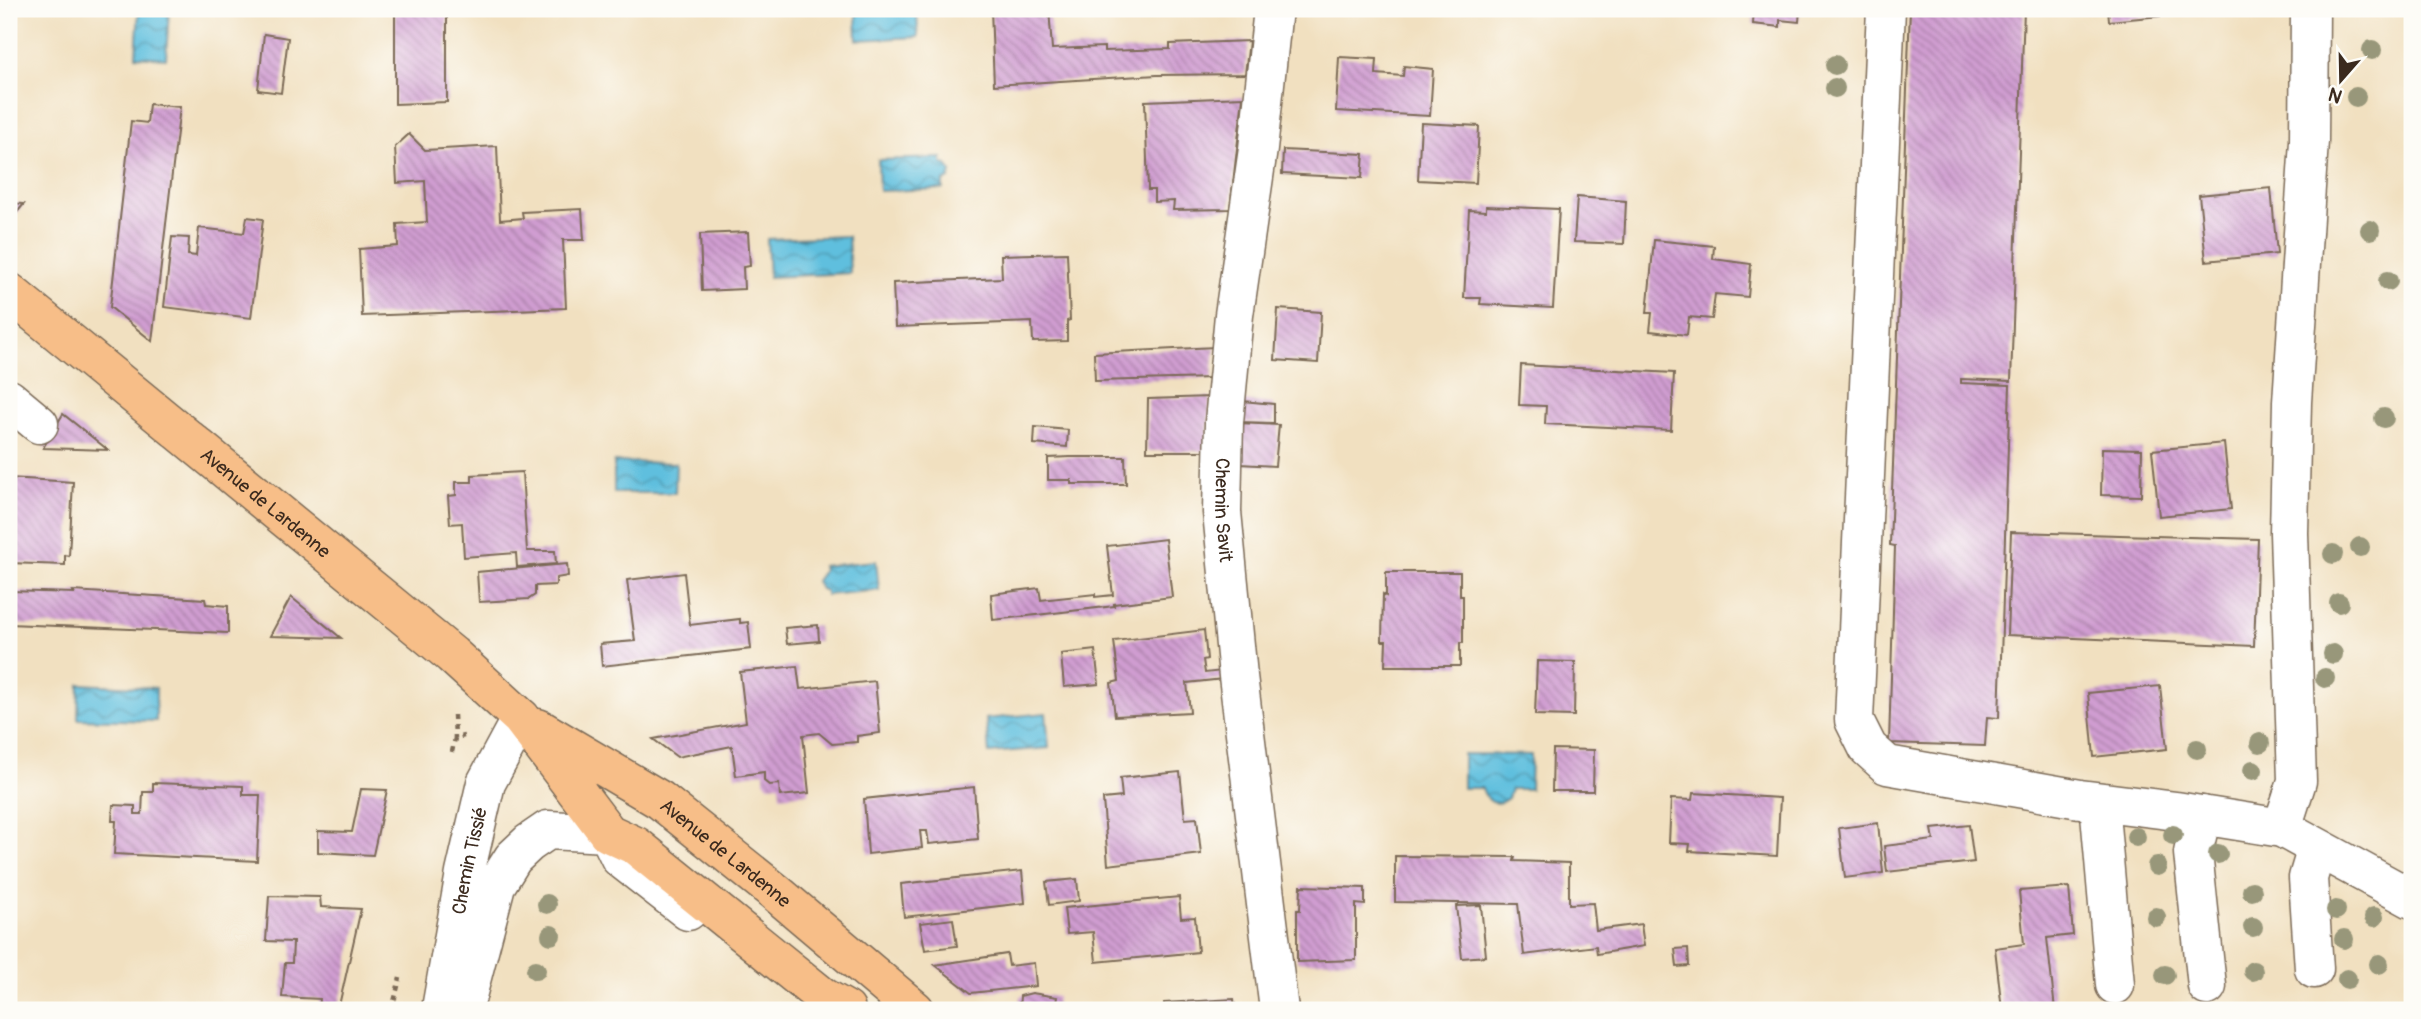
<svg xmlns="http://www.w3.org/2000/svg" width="2421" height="1019" viewBox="0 0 2421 1019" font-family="Pangolin,sans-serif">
	<defs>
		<pattern id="water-waves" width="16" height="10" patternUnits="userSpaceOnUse" patternTransform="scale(1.75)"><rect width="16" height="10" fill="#5fbfde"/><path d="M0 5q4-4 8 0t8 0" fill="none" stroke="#509bb3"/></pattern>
		<pattern id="building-back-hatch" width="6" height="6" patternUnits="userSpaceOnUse" patternTransform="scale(1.75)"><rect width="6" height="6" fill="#d09dd1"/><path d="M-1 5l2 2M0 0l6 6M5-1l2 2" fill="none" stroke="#aa80a9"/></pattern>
	</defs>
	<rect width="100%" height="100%" fill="#fdfcf7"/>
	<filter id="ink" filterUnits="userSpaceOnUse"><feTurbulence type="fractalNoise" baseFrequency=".0143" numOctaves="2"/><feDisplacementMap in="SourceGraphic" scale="14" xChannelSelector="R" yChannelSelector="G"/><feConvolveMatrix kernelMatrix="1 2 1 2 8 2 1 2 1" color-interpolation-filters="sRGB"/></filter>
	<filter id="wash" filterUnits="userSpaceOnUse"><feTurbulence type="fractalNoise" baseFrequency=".00686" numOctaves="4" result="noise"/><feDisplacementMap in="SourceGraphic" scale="28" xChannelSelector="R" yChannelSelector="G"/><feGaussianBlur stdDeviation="1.57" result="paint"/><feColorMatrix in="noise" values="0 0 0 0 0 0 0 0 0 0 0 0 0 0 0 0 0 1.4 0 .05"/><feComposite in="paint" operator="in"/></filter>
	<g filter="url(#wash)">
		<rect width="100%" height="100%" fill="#f1e0c0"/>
		<!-- water -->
		<g fill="url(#water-waves)" stroke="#4d747e" stroke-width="2">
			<polygon points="139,9 169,9 166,58 136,56"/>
			<polygon points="856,9 917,9 918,37 857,40"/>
			<polygon points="942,158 942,164 947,165 951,172 949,179 943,182 943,189 879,191 878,160"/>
			<polygon points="848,236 850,273 769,277 767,239"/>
			<polygon points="614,462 676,463 675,493 614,493"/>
			<polygon points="876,561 879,590 826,595 826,591 821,589 816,581 823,571 822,566"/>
			<polygon points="79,684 156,688 156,721 78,719"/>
			<polygon points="1046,713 1049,748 989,753 986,719"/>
			<path d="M1463 754 1531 755 1530 789H1511L1508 798C1495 808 1486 801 1482 788H1463Z"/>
		</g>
		<g id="blocks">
			<!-- building -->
			<g fill="url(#building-back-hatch)">
				<polygon points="395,9 447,9 447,102 395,104"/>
				<polygon points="991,9 1049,9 1052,49 1104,47 1104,51 1170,49 1170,44 1249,41 1245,74 1157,75 994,85"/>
				<polygon points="1754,9 1800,9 1799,22 1780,20 1780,27 1753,24"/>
				<polygon points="1910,9 2024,9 2011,381 1961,379 1961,383 2010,385 1999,718 1987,717 1985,746 1889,743 1895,546 1890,545"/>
				<polygon points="2108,9 2180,9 2181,14 2109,21"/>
				<polygon points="264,34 288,38 281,93 258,90"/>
				<polygon points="1339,57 1377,59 1376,74 1403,76 1404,66 1433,69 1430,116 1336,111"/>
				<polygon points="1243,97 1230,209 1173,210 1174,201 1154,202 1154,190 1148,190 1145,101"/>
				<polygon points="149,104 180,107 152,341 110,307 131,121 147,123"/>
				<polygon points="1421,123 1479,126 1476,183 1418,180"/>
				<polygon points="409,134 425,150 497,146 500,220 523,218 522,212 582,209 584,240 563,240 566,308 362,316 359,249 398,246 397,224 427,222 425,181 397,183 395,147"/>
				<polygon points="1283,150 1364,154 1362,178 1282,174"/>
				<polygon points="2271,188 2277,254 2206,261 2199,195"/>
				<polygon points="1577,197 1626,201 1624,244 1574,242"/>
				<polygon points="10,203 24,204 9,222 9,204"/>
				<polygon points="1486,206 1559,209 1553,308 1480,304 1481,298 1464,298 1469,210 1486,211"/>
				<polygon points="247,217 263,219 251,318 164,307 172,237 189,238 188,255 196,256 199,228 244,233"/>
				<polygon points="748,232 750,266 743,267 744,289 702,291 700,234"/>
				<polygon points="1654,240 1714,246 1713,259 1751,264 1748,297 1715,294 1712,319 1689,317 1687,335 1650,331 1652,313 1647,313"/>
				<polygon points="1067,253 1070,320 1067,321 1067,341 1033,342 1032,322 895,327 893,283 1002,278 1001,255"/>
				<polygon points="1278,309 1321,312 1318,363 1275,360"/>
				<polygon points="1215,347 1212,378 1095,381 1094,353"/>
				<polygon points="1521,365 1674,373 1671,430 1545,424 1546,406 1519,405"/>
				<polygon points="1210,397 1207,451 1147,451 1148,399"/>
				<polygon points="1242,401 1274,404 1274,423 1238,422"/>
				<polygon points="63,414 108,450 43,448"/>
				<polygon points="1238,423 1279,425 1275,466 1240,464"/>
				<polygon points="1035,427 1068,430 1067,447 1034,444"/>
				<polygon points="2224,443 2231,509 2159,516 2152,450"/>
				<polygon points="2102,448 2142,449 2141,496 2101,495"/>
				<polygon points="1070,457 1125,457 1126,484 1071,484 1071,480 1048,480 1048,458"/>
				<polygon points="522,472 527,551 555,551 556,564 517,567 516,553 464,557 462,523 450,524 448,496 456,495 456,482 472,482 472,475"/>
				<polygon points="9,478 73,482 69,556 65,555 65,565 9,563"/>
				<polygon points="2011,532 2258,539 2254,646 2007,635"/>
				<polygon points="1165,539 1172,597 1114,604 1114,606 993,620 991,594 1039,588 1041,600 1095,594 1095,597 1113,595 1107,546"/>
				<polygon points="567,564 568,576 556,578 556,585 535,586 535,595 529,599 479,602 477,572"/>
				<polygon points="1386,572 1460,572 1460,596 1463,596 1463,643 1460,643 1460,666 1385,666 1386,641 1382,641 1383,594 1386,596"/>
				<polygon points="684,573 690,625 740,619 740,623 748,622 751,649 602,666 600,644 635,641 627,580"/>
				<polygon points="9,591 74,593 73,591 205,599 206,604 228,606 228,633 9,624"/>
				<polygon points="291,597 341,638 270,636"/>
				<polygon points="818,625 819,641 787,644 785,628"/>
				<polygon points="1204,630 1207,659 1203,660 1205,673 1222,671 1223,679 1187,683 1190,712 1115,716 1111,683 1119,681 1114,641"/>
				<polygon points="1095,650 1099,684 1064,687 1061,654"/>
				<polygon points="1537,661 1575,662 1574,716 1535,715"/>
				<polygon points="797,666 800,689 875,681 880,733 857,736 857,742 832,744 819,733 803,735 809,793 780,796 779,784 769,785 764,781 764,772 736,776 732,746 677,757 653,739 746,722 740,672"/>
				<polygon points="2160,686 2167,749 2094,757 2088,693"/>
				<polygon points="1553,749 1594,750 1593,791 1552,791"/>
				<polygon points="1180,772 1185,819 1197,818 1201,854 1108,865 1103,799 1122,797 1120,778"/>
				<polygon points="153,783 243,786 243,795 260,795 257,861 114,854 116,821 112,821 113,805 135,806 135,814 142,814 143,792 153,792"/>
				<polygon points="974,787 978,839 929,844 927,831 920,831 922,848 868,854 864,799"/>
				<polygon points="361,789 387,790 373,855 318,852 318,831 352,832"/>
				<polygon points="1693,793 1780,798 1777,856 1689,851 1690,844 1669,843 1671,799 1692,800"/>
				<polygon points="1878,823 1883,873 1845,878 1839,828"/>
				<polygon points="1969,825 1974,862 1887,872 1884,846 1934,840 1932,829"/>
				<polygon points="1395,856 1515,857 1514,861 1569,863 1569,904 1593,903 1596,930 1641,924 1644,946 1597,954 1596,946 1524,955 1518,904 1395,902"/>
				<polygon points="1022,871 1025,903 904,917 901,884"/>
				<polygon points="1077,879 1079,901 1049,905 1046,882"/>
				<polygon points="1301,886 1365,888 1365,905 1356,904 1356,960 1297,962 1297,910 1300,910"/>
				<polygon points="2069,887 2073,935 2047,938 2055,1010 2002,1010 1995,948 2024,944 2019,891"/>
				<polygon points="269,896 320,897 321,907 361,909 338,1010 319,1010 320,999 282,997 285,963 292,963 293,942 266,941"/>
				<polygon points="1179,897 1181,918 1195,917 1198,952 1096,962 1093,932 1067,934 1064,908"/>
				<polygon points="1481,905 1486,956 1462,958 1456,906"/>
				<polygon points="953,919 957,946 925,950 920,923"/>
				<polygon points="1688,948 1689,966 1677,967 1675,949"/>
				<polygon points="1007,954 1009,966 1034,963 1036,986 971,993 935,965"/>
				<polygon points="1032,993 1057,997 1055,1010 1019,1010 1020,996"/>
				<polygon points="1234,999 1235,1010 1164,1010 1164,1003"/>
			</g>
		</g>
	</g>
	<g filter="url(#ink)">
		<use href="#blocks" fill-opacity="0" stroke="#7b6a57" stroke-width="2"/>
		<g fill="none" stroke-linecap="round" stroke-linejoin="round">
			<!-- minor casing -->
			<g stroke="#7b6a57" stroke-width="41">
				<g id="minor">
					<path id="s1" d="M1273 9 1258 149 1234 315 1224 422 1222 512 1238 676 1279 1010"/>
					<polyline points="1886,9 1854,720 1868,748 1887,765 2080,799 2176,811 2282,828 2412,899"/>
					<polyline points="9,399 39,424"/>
					<polyline points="2099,802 2115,985"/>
					<polyline points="2202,815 2193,853 2207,986"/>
					<polyline points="2282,828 2297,781 2289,533 2292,402 2309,141 2310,9"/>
					<polyline points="2314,969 2308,878 2317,848"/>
					<path id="s2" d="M442 1003 465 873 486 783 521 718"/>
					<polyline points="449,1010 466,1000 496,885 513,858 529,843 548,830 608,833 620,858 688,911"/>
				</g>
			</g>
			<!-- major casing -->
			<g stroke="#7b6a57" stroke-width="41">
				<g id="major">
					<path id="s3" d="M9 292 452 655 521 718 608 833 636 846 823 997 846 1010"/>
					<path id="s4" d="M538 728 660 800 774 891 915 1010"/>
				</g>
			</g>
			<!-- path -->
			<g stroke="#7b6a57" stroke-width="4.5" stroke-dasharray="5 5" stroke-linecap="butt">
				<polyline points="454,715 455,738"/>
				<polyline points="452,752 455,738 464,736"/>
				<polyline points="392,1010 400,978"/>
			</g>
			<!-- minor -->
			<use href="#minor" stroke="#fff" stroke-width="38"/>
			<!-- major -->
			<use href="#major" stroke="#f7be88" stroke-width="38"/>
		</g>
		<!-- trees -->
		<g fill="#98977a">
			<circle cx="2372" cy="50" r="10"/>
			<circle cx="1835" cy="65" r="10"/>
			<circle cx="1835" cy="88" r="10"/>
			<circle cx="2356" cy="97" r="10"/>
			<circle cx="2370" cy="230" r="10"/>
			<circle cx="2388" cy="281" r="10"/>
			<circle cx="2384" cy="418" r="10"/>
			<circle cx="2360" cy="547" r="10"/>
			<circle cx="2333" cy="554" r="10"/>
			<circle cx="2339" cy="603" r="10"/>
			<circle cx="2333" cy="654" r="10"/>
			<circle cx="2325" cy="678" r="10"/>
			<circle cx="2260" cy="743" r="10"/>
			<circle cx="2197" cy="749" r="10"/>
			<circle cx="2253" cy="770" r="10"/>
			<circle cx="2173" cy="835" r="10"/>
			<circle cx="2136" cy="837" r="10"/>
			<circle cx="2218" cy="854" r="10"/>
			<circle cx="2157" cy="866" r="10"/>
			<circle cx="2252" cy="891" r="10"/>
			<circle cx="547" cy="904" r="10"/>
			<circle cx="2336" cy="910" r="10"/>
			<circle cx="2156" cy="917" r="10"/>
			<circle cx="2374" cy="917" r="10"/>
			<circle cx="2253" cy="927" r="10"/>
			<circle cx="551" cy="935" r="10"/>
			<circle cx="2344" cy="939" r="10"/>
			<circle cx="2379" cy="964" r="10"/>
			<circle cx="536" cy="970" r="10"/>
			<circle cx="2253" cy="971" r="10"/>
			<circle cx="2165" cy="975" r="10"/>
			<circle cx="2347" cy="979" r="10"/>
		</g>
	</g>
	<g text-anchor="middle" stroke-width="7" stroke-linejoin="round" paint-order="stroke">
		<!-- street labels -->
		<g font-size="19" fill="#3b2a1e" stroke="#fdfcf7">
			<text dy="7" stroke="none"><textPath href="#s3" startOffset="332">Avenue de Lardenne</textPath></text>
			<text dy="7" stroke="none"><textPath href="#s1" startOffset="504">Chemin Savit</textPath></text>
			<text dy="7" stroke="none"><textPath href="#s4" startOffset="226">Avenue de Lardenne</textPath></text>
			<text dy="7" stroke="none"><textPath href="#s2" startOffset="145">Chemin Tissié</textPath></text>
		</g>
	</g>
	<!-- margin -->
	<rect width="2421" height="1019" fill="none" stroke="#fdfcf7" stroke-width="35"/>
	<!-- north arrow -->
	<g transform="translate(2341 80) rotate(200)" stroke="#fdfcf7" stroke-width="5" paint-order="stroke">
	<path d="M0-5L12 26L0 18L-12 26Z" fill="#3b2a1e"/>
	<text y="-10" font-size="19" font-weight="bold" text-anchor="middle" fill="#3b2a1e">N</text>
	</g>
</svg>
